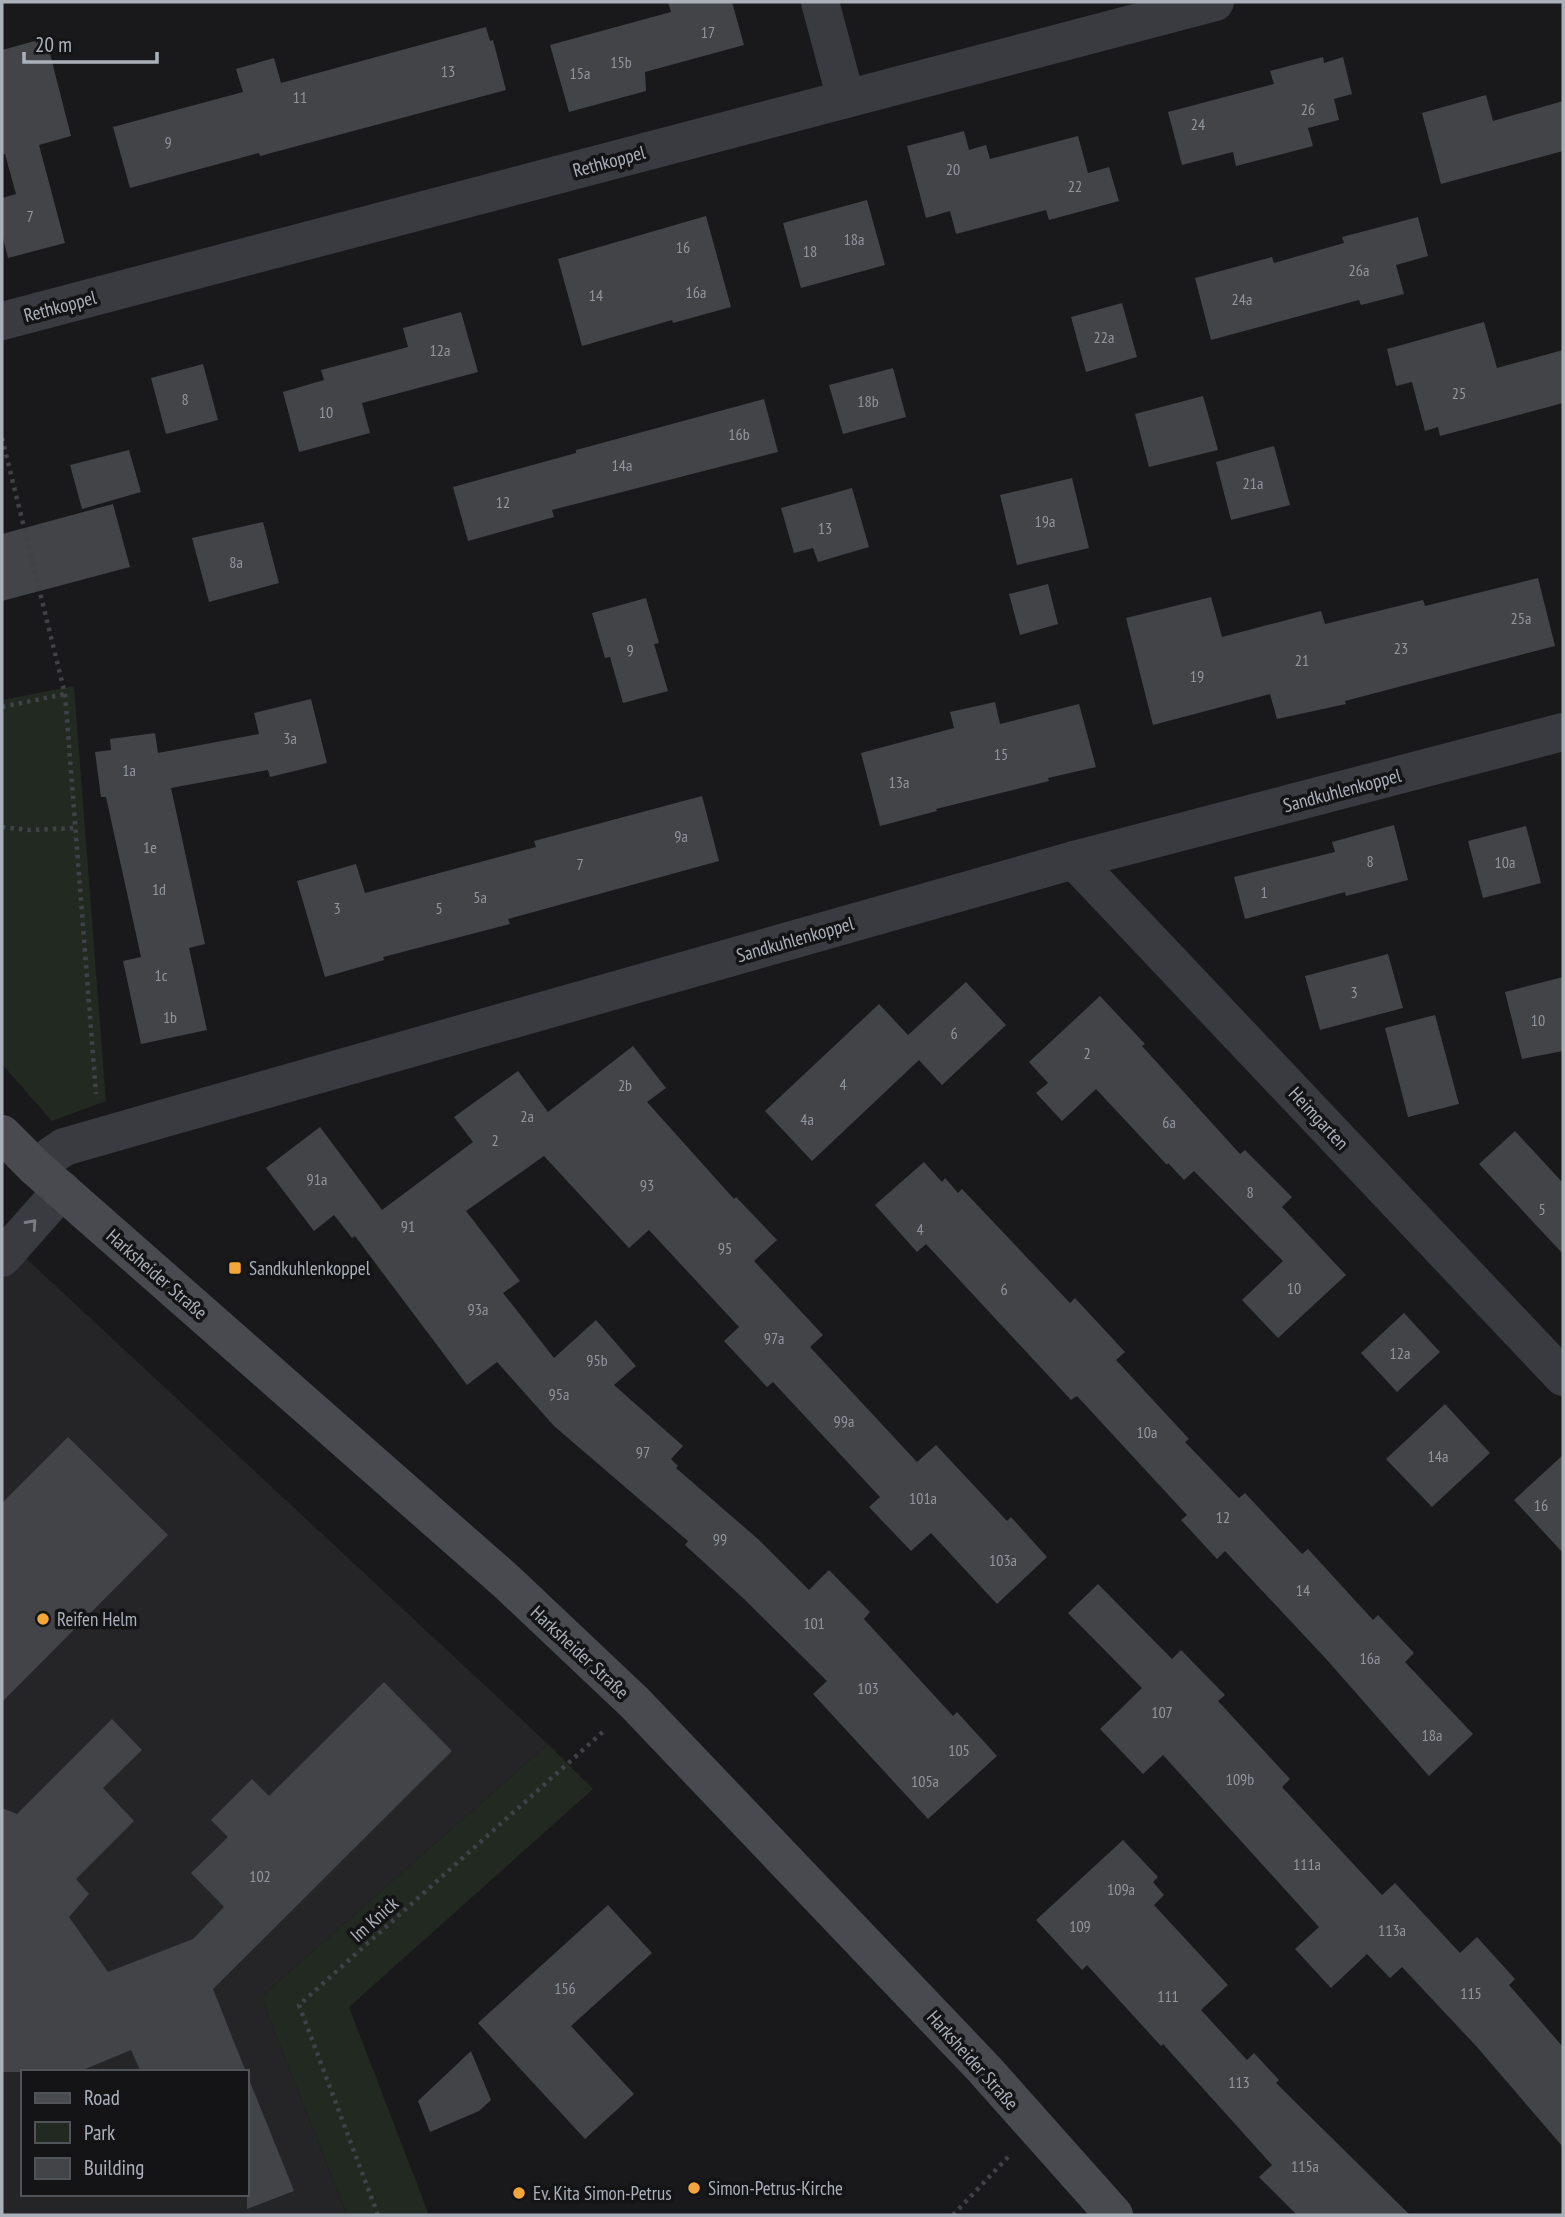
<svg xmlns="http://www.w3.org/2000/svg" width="1565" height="2217" viewBox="0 0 1565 2217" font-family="'PT Sans Narrow',sans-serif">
	<rect width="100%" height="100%" fill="#19191b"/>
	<!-- built -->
	<path fill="#252528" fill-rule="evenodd" d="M2 1236 548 1744 261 1997 347 2215H2ZM23 2072H247V2194H23Z"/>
	<!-- green -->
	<g fill="#212921">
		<polygon points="74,686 106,1101 52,1121 2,1064 2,700"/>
		<polygon points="548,1744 593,1789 349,2007 429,2215 347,2215 261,1997"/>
	</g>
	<!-- building -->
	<g fill="#434448">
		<polygon points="668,2 732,2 744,45 645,72 646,91 569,112 550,45 671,12"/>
		<polygon points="486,27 490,41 493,40 506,90 260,156 259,153 130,188 113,127 243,92 236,69 274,58 281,83"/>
		<polygon points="46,38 71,136 39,145 65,243 8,258 2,234 2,198 16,194 5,154 2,154 2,50"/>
		<polygon points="1323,57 1324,63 1343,57 1352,94 1334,99 1339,120 1308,128 1313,146 1236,166 1233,152 1182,165 1168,112 1274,84 1270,71"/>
		<polygon points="1486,95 1493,121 1563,101 1563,151 1441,184 1422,113"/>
		<polygon points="964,131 969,150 986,145 990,159 1078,136 1088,173 1109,167 1119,201 1049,220 1046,210 956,234 950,211 926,218 907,146"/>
		<polygon points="867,200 885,265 801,288 783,223"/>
		<polygon points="706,216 731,307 673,323 672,320 582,346 558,259"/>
		<polygon points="1418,217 1428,256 1396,265 1404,294 1361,305 1359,300 1211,340 1195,278 1272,257 1274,263 1344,243 1342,237"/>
		<polygon points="1122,303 1137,357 1086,372 1071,317"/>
		<polygon points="461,312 478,372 362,403 370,433 299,452 283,392 324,380 321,370 408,347 403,328"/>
		<polygon points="1484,322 1497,368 1563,350 1563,403 1440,436 1438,427 1425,431 1412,382 1396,386 1387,349"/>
		<polygon points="203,364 218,420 166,434 151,378"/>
		<polygon points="893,368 906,417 843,434 829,385"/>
		<polygon points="1203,396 1218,450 1149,467 1135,414"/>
		<polygon points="764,399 778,452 552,510 554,517 468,541 453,487 576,453 576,450"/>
		<polygon points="1274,446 1290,505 1231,520 1216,462"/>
		<polygon points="129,450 141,492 82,509 70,465"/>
		<polygon points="1072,478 1089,548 1017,565 1000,495"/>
		<polygon points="852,488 869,547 818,562 813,548 794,553 781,508"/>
		<polygon points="113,504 130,567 2,601 2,534"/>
		<polygon points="263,522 279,583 209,602 192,538"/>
		<polygon points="1538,578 1555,646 1345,701 1346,704 1277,719 1270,694 1153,725 1126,618 1211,597 1222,637 1321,611 1325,624 1423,600 1425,606"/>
		<polygon points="1048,584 1058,624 1020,635 1009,594"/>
		<polygon points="646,598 659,643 654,644 668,691 623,703 610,657 605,658 592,613"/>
		<polygon points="311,699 327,763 270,777 268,770 171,788 205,944 189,948 207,1030 141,1044 123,961 141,957 106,797 101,797 95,752 111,750 110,739 155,733 158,753 259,734 254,713"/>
		<polygon points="995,702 1000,724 1079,704 1096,767 1048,778 1049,781 936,809 937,811 880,826 861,753 954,728 950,712"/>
		<polygon points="702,796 719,861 508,919 510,924 383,957 384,960 325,977 297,881 356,864 365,893 536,847 534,841"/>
		<polygon points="1394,825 1408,880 1346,896 1345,892 1245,919 1234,877 1335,852 1332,842"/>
		<polygon points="1526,826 1541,883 1483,898 1468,841"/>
		<polygon points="1388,954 1403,1008 1320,1030 1305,976"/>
		<polygon points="1563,977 1563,1051 1522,1059 1505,992"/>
		<polygon points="966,982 1006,1025 942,1085 919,1060 812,1161 765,1111 879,1004 908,1035"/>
		<polygon points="1100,996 1145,1044 1142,1046 1240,1154 1245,1150 1292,1197 1282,1207 1346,1275 1278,1338 1242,1300 1283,1261 1194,1171 1184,1180 1168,1163 1167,1165 1096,1089 1062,1121 1036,1093 1048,1083 1029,1062"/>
		<polygon points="1435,1015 1459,1104 1408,1117 1385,1028"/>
		<polygon points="633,1046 666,1088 647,1102 734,1199 736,1197 777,1240 754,1261 823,1335 810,1347 917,1462 936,1445 1007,1521 1011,1517 1047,1557 997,1604 931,1533 911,1551 869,1507 880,1497 773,1382 767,1387 724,1341 739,1327 649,1230 629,1248 544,1156 466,1211 520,1281 503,1293 554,1358 596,1320 636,1366 614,1385 683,1446 671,1459 678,1466 676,1468 759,1540 809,1590 829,1570 870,1612 864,1619 953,1716 957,1712 997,1756 928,1819 813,1694 827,1681 744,1599 685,1545 688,1541 554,1426 497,1362 467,1385 355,1236 352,1238 334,1215 314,1231 266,1168 320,1127 382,1210 473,1142 454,1117 518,1071 548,1112"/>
		<polygon points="1515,1131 1563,1183 1563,1254 1479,1164"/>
		<polygon points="924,1162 942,1182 945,1178 958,1193 962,1189 1070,1303 1075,1298 1125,1352 1116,1360 1189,1439 1185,1442 1239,1498 1245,1493 1302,1554 1308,1549 1373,1620 1378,1615 1414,1653 1405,1662 1473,1734 1429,1776 1328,1661 1225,1551 1217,1559 1181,1520 1187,1515 1077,1396 1071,1400 926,1244 917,1252 875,1205"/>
		<polygon points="1404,1313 1440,1352 1397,1392 1361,1353"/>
		<polygon points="1445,1404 1490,1453 1432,1507 1386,1459"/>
		<polygon points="68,1437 168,1535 2,1702 2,1503"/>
		<polygon points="1563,1455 1563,1553 1514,1500"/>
		<polygon points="1098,1584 1172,1659 1181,1650 1225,1695 1218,1701 1290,1779 1282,1787 1382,1895 1395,1883 1460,1953 1477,1937 1515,1979 1509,1985 1563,2047 1563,2147 1477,2047 1402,1967 1390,1978 1367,1954 1331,1988 1295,1949 1319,1927 1163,1755 1143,1774 1100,1729 1142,1688 1068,1613"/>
		<polygon points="384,1682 452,1751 213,1989 246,2072 141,2072 131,2050 78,2072 2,2072 2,1808 17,1814 112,1719 142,1750 103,1788 134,1821 76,1879 89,1894 69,1917 108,1972 193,1939 224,1907 191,1873 228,1837 211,1820 252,1779 269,1796"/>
		<polygon points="1123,1840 1158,1877 1153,1882 1164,1895 1154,1905 1228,1985 1201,2010 1247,2060 1254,2053 1279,2080 1276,2083 1410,2215 1297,2215 1259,2177 1272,2165 1163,2044 1161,2046 1087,1965 1082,1970 1036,1920"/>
		<polygon points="608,1905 652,1953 571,2026 634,2094 585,2139 478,2023"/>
		<polygon points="471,2051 491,2100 479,2111 430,2132 418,2101"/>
		<polygon points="248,2077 294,2191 247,2209 247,2078"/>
	</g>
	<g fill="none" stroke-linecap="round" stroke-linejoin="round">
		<!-- path -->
		<g stroke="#404247" stroke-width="4.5" stroke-dasharray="3.5 5" stroke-linecap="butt">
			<polyline points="2,438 65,694 96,1094"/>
			<polyline points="2,707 65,694"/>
			<polyline points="2,827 30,830 76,828"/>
			<polyline points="378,2215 299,2005 605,1730"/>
			<polyline points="953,2215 1008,2157"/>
		</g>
		<!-- street -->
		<g stroke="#3a3b40" stroke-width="38">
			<polyline points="820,2 846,99"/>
			<polyline points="2,321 1215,2"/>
			<polyline points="1074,860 1563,1377"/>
			<polyline points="35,1167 64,1147 165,1118 1074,860 1563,732"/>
			<polyline points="2,1258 62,1190"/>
		</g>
		<!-- secondary -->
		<polyline stroke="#484a50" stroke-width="38" points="2,1134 35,1167 507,1582 635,1703 985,2070 1114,2215"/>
	</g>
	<!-- one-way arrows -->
	<defs><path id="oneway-chevron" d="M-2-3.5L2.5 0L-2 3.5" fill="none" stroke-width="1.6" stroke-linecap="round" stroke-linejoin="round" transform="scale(1.75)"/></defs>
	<use stroke="#787c84" href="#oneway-chevron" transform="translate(32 1224) rotate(-48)"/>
	<!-- markers -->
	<g fill="#f3a639" stroke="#141416" stroke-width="2.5">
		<rect x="228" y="1261" width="14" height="14" rx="3.5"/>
		<circle cx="43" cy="1619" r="7"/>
		<circle cx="694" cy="2188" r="7"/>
		<circle cx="519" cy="2193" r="7"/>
	</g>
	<g text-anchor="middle" stroke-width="7" stroke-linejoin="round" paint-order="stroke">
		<!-- number labels -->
		<g font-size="16" fill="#91969e">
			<text x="708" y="38">17</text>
			<text x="621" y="68">15b</text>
			<text x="448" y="77">13</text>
			<text x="580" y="79">15a</text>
			<text x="300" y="103">11</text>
			<text x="1308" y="115">26</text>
			<text x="1198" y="130">24</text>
			<text x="168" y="148">9</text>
			<text x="953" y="175">20</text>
			<text x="1075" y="192">22</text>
			<text x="30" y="222">7</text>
			<text x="854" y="245">18a</text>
			<text x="683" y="253">16</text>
			<text x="810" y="257">18</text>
			<text x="1359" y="276">26a</text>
			<text x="696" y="298">16a</text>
			<text x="596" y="301">14</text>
			<text x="1242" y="305">24a</text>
			<text x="1104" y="343">22a</text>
			<text x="440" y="356">12a</text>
			<text x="1459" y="399">25</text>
			<text x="185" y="405">8</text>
			<text x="868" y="407">18b</text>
			<text x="326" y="418">10</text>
			<text x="739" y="440">16b</text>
			<text x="622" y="471">14a</text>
			<text x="1253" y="489">21a</text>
			<text x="503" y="508">12</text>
			<text x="1045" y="527">19a</text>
			<text x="825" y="534">13</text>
			<text x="236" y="568">8a</text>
			<text x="1521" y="624">25a</text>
			<text x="1401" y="654">23</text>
			<text x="630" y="656">9</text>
			<text x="1302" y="666">21</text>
			<text x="1197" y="682">19</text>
			<text x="290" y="744">3a</text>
			<text x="1001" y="760">15</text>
			<text x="129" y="776">1a</text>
			<text x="899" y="788">13a</text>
			<text x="681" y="842">9a</text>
			<text x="150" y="853">1e</text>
			<text x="1370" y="867">8</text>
			<text x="1505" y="868">10a</text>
			<text x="580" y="870">7</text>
			<text x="159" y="895">1d</text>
			<text x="1264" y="898">1</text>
			<text x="480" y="903">5a</text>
			<text x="337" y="914">3</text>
			<text x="439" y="914">5</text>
			<text x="161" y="981">1c</text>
			<text x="1354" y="998">3</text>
			<text x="170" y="1023">1b</text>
			<text x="1538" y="1026">10</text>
			<text x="954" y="1039">6</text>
			<text x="1087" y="1059">2</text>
			<text x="843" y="1090">4</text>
			<text x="625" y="1091">2b</text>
			<text x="527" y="1122">2a</text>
			<text x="807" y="1125">4a</text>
			<text x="1169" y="1128">6a</text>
			<text x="495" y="1146">2</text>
			<text x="317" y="1185">91a</text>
			<text x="647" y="1191">93</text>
			<text x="1250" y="1198">8</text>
			<text x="1542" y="1215">5</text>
			<text x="408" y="1232">91</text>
			<text x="920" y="1235">4</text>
			<text x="725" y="1254">95</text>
			<text x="1294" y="1294">10</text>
			<text x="1004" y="1295">6</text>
			<text x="478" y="1315">93a</text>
			<text x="774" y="1344">97a</text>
			<text x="1400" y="1359">12a</text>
			<text x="597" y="1366">95b</text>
			<text x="559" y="1400">95a</text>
			<text x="844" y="1427">99a</text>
			<text x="1147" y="1438">10a</text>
			<text x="643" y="1458">97</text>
			<text x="1438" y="1462">14a</text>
			<text x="923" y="1504">101a</text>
			<text x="1541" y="1511">16</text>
			<text x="1223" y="1523">12</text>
			<text x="720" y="1545">99</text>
			<text x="1003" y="1566">103a</text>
			<text x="1303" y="1596">14</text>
			<text x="814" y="1629">101</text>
			<text x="1370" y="1664">16a</text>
			<text x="868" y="1694">103</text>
			<text x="1162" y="1718">107</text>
			<text x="1432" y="1741">18a</text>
			<text x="959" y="1756">105</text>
			<text x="1240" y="1785">109b</text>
			<text x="925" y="1787">105a</text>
			<text x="1307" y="1870">111a</text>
			<text x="260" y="1882">102</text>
			<text x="1121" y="1895">109a</text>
			<text x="1080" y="1932">109</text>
			<text x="1392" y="1936">113a</text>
			<text x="565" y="1994">156</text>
			<text x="1471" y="1999">115</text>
			<text x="1168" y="2002">111</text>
			<text x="1239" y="2088">113</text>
			<text x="1305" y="2172">115a</text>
		</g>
		<!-- street labels -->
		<g font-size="19" fill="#abb1bb" stroke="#141416">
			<text transform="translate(609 161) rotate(-15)" y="7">Rethkoppel</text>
			<text transform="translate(60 306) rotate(-15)" y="7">Rethkoppel</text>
			<text transform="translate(1342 790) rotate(-15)" y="7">Sandkuhlenkoppel</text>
			<text transform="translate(795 939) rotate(-16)" y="7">Sandkuhlenkoppel</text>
			<text transform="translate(1319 1118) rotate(47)" y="7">Heimgarten</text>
			<text transform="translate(157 1274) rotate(41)" y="7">Harksheider Straße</text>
			<text transform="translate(580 1652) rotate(43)" y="7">Harksheider Straße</text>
			<text transform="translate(374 1919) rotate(-42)" y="7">Im Knick</text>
			<text transform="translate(973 2060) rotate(48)" y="7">Harksheider Straße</text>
		</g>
		<!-- poi labels -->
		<g font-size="19" fill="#abb1bb" stroke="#141416" text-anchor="start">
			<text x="249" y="1275">Sandkuhlenkoppel</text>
			<text x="57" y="1626">Reifen Helm</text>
			<text x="708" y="2195">Simon-Petrus-Kirche</text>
			<text x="533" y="2200">Ev. Kita Simon-Petrus</text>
		</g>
	</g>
	<!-- border -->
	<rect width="1565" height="2217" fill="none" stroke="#abb1bb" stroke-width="7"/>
	<!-- legend -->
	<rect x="21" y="2070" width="228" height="126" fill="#141416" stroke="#505358" stroke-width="2"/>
	<rect x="35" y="2093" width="35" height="10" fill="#484a50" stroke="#505358" stroke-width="2"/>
	<text x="84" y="2105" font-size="21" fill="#abb1bb">Road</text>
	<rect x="35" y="2122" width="35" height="21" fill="#212921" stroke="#505358" stroke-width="2"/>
	<text x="84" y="2140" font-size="21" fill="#abb1bb">Park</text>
	<rect x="35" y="2158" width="35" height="21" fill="#434448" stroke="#505358" stroke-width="2"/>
	<text x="84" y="2175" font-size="21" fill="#abb1bb">Building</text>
	<!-- scale -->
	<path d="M24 52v10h133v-10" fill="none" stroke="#abb1bb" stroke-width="3.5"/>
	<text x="35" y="52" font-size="21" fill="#abb1bb" stroke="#141416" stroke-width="5" paint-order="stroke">20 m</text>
</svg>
